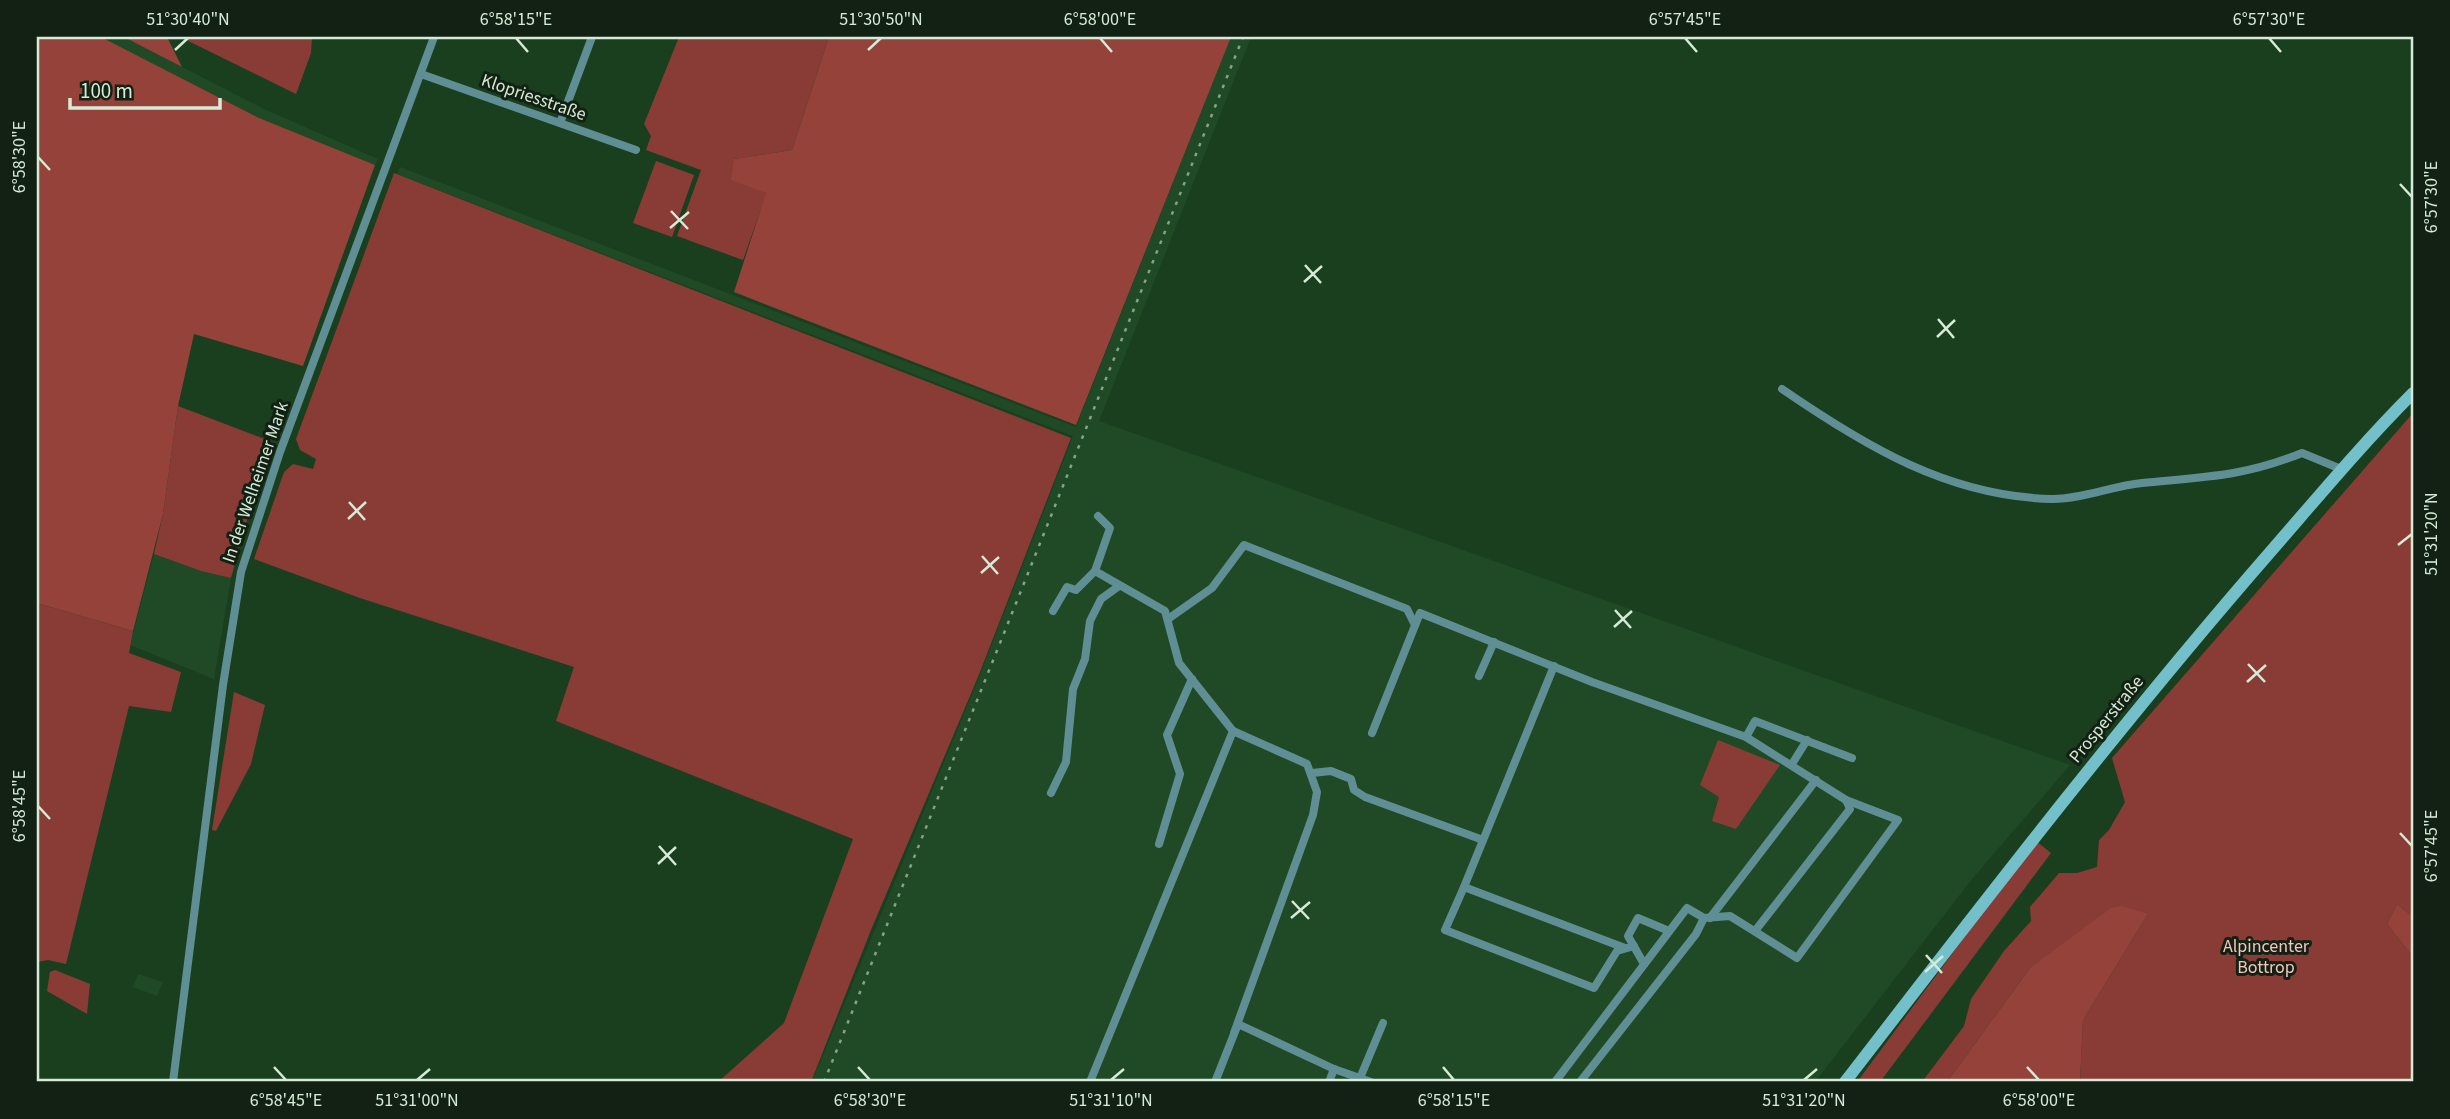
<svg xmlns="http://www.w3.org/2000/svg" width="2450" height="1119" viewBox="0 0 2450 1119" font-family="'Source Sans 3',sans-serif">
	<rect width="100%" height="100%" fill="#1a3f1f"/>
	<!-- built -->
	<g fill="#1f4a25">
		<polygon points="101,37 124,37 264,109 378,159 375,165 259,118"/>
		<polygon points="1231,37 1251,37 1099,421 2070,765 1972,879 1815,1082 812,1082 979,677 1073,436 397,174 400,167 1076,427"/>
		<polygon points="154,554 201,571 231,578 214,679 130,645"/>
		<polygon points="138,974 163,982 157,996 133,987"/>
	</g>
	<!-- green -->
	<g fill="#893c35">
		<polygon points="180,37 312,37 311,53 296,94"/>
		<polygon points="679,37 829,37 792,150 734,159 767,192 743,260 677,236 701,170 646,150 651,136 644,124"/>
		<polygon points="656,161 694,175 672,237 633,223"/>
		<polygon points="394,173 1071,438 978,677 871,930 811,1082 718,1082 784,1023 853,839 556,721 574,667 360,598 254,559 284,472 293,464 313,469 316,459 300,450 296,439"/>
		<polygon points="178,406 275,443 249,513 231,578 201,571 154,554 163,514"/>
		<polygon points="2413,413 2413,917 2397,904 2387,924 2413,957 2413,1082 2080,1082 2083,1020 2148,914 2030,968 1947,1082 1922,1082 1964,1026 1971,999 2004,951 2031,921 2030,907 2059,873 2077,873 2097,867 2099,840 2109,830 2125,802 2112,758"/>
		<polygon points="37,603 133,631 129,653 181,672 171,712 129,706 66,964 48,960 37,962"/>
		<polygon points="234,692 265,705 251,764 216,831 212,830"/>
		<polygon points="1718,740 1780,765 1736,829 1712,821 1719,797 1700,785"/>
		<polygon points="2036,841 2051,853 1880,1082 1857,1082"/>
		<polygon points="55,970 90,984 87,1014 47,991 50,972"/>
	</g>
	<!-- forest -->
	<g fill="#95423b">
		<polygon points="37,37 101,37 259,118 375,165 303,366 194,334 178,406 163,514 133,631 37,603"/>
		<polygon points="124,37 167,37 182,67"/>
		<polygon points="829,37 1231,37 1076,425 734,292 766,193 731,180 734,159 792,150"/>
		<polygon points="2397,904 2413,917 2413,957 2387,924"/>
		<polygon points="2122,906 2148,914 2083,1020 2080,1082 1947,1082 2030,968 2111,908"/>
	</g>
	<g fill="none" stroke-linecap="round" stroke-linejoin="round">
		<!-- street -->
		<g stroke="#5f8e94" stroke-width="8">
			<polyline points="421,74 636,150"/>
			<polyline points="560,123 592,37"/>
			<path d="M1782 389C1865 446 1949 497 2053 499 2083 499 2112 486 2142 483 2203 477 2243 477 2302 453L2341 469"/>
			<polyline points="1095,571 1110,528 1098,516"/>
			<polyline points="1053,611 1067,587 1076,590 1095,571 1165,611 1179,663 1233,731 1090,1082"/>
			<polyline points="1168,619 1212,588 1244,545 1407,609 1415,625"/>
			<polyline points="1479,676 1494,642"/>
			<polyline points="1233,731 1307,764 1317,792 1313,815 1234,1033"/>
			<polyline points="1372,733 1420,613 1592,682 1746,737 1846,800 1850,809 1755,931"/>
			<polyline points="1746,737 1755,721 1852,758"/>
			<polyline points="1792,764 1807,740"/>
			<polyline points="1312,773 1331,771 1351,779 1354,790 1365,797 1483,840"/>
			<polyline points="1051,793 1066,762 1073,689 1085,659 1090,621 1101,599 1119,586"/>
			<polyline points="1159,844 1180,774 1167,735 1192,679"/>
			<polyline points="1464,887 1554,666"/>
			<polyline points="1710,918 1816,780"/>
			<polyline points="1625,948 1464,887 1445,930 1594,988 1617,951 1634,946"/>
			<polyline points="1644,964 1628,936 1638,918 1669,931"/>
			<polyline points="1360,1078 1383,1023"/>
			<polyline points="173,1082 223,685 241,572 280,452 434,37"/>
			<polyline points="1215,1082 1238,1024 1334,1069 1371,1082"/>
			<polyline points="1329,1082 1334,1069"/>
			<polyline points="1555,1082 1687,908 1704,918 1730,916 1797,958 1898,820 1846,800"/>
			<polyline points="1580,1082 1696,934 1704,918"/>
		</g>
		<!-- secondary -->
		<path stroke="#73bfca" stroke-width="12" d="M1845 1082C1984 902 2122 722 2272 550 2318 497 2363 443 2413 393"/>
		<!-- rail -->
		<polyline stroke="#87a289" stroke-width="2.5" stroke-dasharray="3.5 7" stroke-linecap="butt" points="824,1082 1243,37"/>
	</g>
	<!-- ticks -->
	<path fill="none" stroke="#d6ebd7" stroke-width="2.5" d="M516 38 528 52M1100 38 1112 52M1685 38 1697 52M2269 38 2281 52M175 50 188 38M868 50 881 38M38 157 50 170M2400 184 2412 197M671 211 688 229M670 228 689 212M1305 265 1321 283M1304 282 1322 266M1938 319 1954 338M1937 337 1955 320M349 502 365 520M348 519 366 502M2398 545 2412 534M982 556 998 574M981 573 999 557M1615 610 1631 628M1614 627 1632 611M2248 664 2265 682M2247 682 2266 665M38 806 50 819M2400 833 2412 846M659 846 676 865M658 864 676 847M1292 901 1309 919M1291 918 1310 902M1926 955 1942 973M1925 972 1943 956M274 1067 286 1080M858 1067 870 1080M1443 1067 1454 1080M2027 1067 2039 1080M417 1080 430 1069M1111 1080 1124 1069M1804 1080 1817 1069"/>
	<g text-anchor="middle" stroke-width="6" stroke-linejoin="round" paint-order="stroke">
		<!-- street labels -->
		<g font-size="18" fill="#d6ebd7" stroke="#122113">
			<text transform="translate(534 97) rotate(19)" y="6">Klopriesstraße</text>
			<text transform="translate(255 482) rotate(-71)" y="6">In der Welheimer Mark</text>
			<text transform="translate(2106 719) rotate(-51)" y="6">Prosperstraße</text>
		</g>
		<!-- park labels -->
		<g font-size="18" fill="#f6c5be" stroke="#122113">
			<text x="2266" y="952">Alpincenter<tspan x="2266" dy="21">Bottrop</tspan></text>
		</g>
	</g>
	<!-- border -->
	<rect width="2450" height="1119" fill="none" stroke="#122113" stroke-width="77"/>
	<!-- scale -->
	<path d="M70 98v10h150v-10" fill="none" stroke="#d6ebd7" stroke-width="3.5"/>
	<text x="80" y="98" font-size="21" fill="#d6ebd7" stroke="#122113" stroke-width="5" paint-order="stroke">100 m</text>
	<rect x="38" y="38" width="2374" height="1042" fill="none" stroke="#d6ebd7" stroke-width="2.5"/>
	<g font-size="18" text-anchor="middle" fill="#d6ebd7">
		<text x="188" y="25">51°30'40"N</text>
		<text x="516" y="25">6°58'15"E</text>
		<text x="881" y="25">51°30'50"N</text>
		<text x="1100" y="25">6°58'00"E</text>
		<text x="1685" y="25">6°57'45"E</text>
		<text x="2269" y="25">6°57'30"E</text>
		<text transform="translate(19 157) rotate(-90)" y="6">6°58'30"E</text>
		<text transform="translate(2431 197) rotate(-90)" y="6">6°57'30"E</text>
		<text transform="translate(2431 534) rotate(-90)" y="6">51°31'20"N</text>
		<text transform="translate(19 806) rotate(-90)" y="6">6°58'45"E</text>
		<text transform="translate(2431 846) rotate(-90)" y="6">6°57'45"E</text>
		<text x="286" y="1106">6°58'45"E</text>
		<text x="417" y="1106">51°31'00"N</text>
		<text x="870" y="1106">6°58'30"E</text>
		<text x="1111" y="1106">51°31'10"N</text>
		<text x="1454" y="1106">6°58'15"E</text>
		<text x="1804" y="1106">51°31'20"N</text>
		<text x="2039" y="1106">6°58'00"E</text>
	</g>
</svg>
